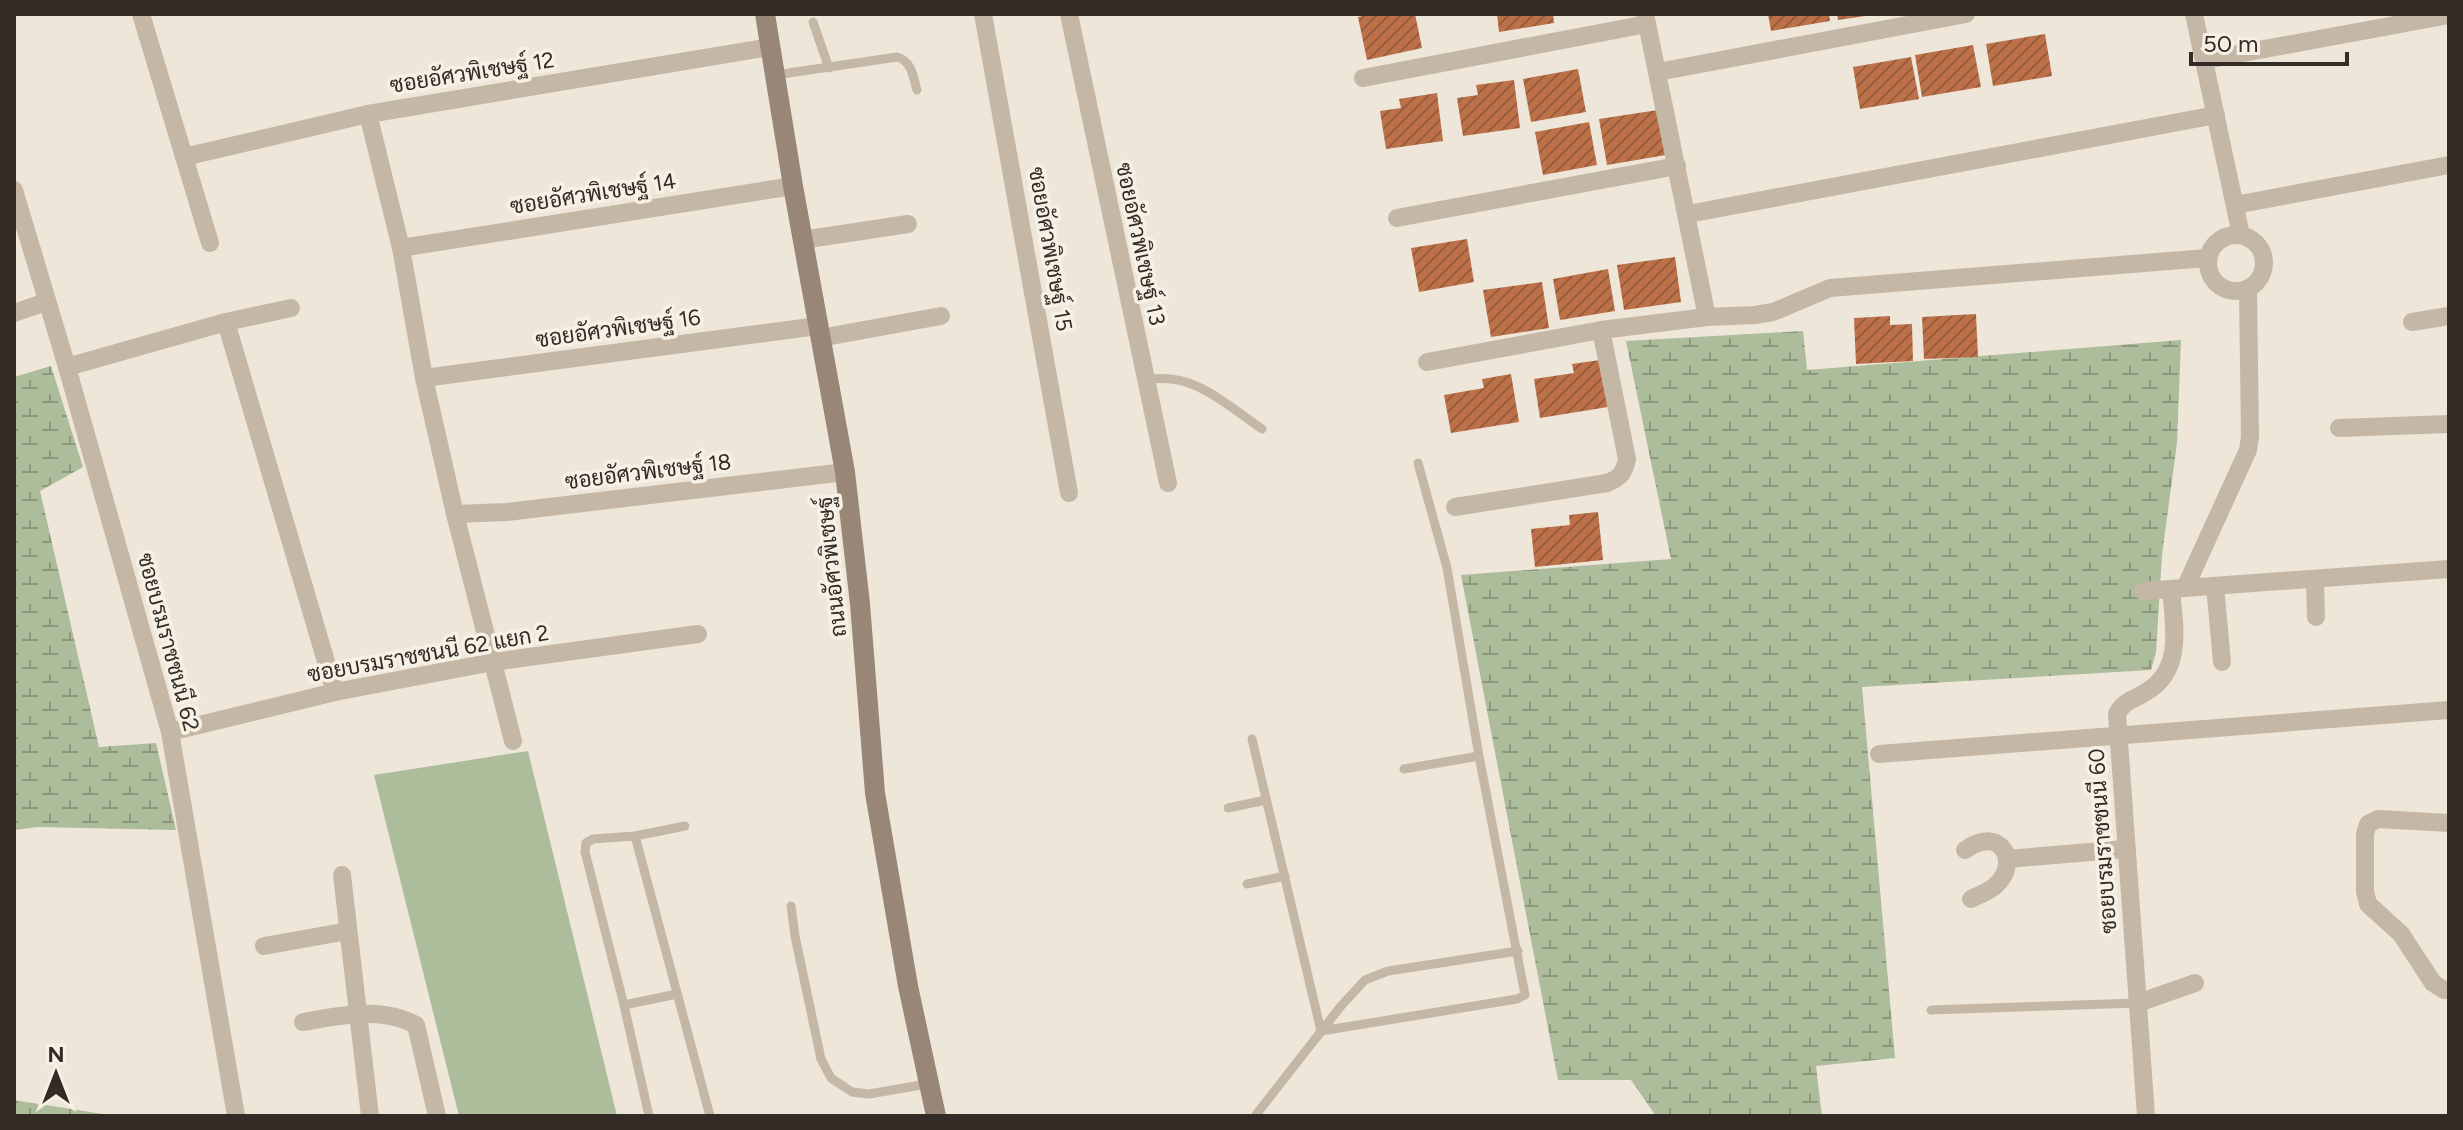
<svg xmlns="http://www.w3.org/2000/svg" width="2463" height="1130" viewBox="0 0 2463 1130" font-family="Figtree,Sarabun,sans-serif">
	<defs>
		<pattern id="wetland-marsh" width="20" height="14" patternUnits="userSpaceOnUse" patternTransform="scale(2)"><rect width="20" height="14" fill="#adbc9a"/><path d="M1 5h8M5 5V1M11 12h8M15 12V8" fill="none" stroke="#8d997d"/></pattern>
		<pattern id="building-hatch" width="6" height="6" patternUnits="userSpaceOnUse" patternTransform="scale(2)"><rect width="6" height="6" fill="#bc7149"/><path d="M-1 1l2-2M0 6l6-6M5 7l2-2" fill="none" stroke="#995d3d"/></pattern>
	</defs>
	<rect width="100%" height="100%" fill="#eee6d8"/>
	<!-- green -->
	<polygon fill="#adbc9a" points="528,751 617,1116 459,1116 374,775"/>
	<!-- wetland -->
	<g fill="url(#wetland-marsh)">
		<polygon points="1803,331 1807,370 2181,340 2177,443 2162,555 2156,652 2151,670 1862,687 1895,1058 1816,1066 1822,1116 1656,1116 1631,1080 1558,1080 1461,575 1671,559 1626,341"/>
		<polygon points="51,366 83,467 40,491 99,747 156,743 176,830 38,827 14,830 14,377"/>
		<polygon points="14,1100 115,1116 14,1116"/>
	</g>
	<!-- building -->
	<g fill="url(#building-hatch)">
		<polygon points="1372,14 1415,14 1422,48 1367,60 1358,17"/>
		<polygon points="1497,14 1553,14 1554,23 1499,32"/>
		<polygon points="1768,14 1829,14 1830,21 1771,31"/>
		<polygon points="1837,14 1865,14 1865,16 1838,20"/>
		<polygon points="2045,34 2052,76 1993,86 1986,44"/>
		<polygon points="1973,45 1981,87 1922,97 1915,55"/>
		<polygon points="1911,57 1919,99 1860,109 1853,67"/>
		<polygon points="1578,69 1586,112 1531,122 1523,79"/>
		<polygon points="1514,80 1520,128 1463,136 1457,98 1478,95 1476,85"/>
		<polygon points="1437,93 1443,141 1386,149 1380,111 1401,108 1399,99"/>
		<polygon points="1658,110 1666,155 1607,165 1599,119"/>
		<polygon points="1589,122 1597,165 1543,175 1535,132"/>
		<polygon points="1467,239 1474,282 1419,292 1411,248"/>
		<polygon points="1675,257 1681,302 1624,310 1617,265"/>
		<polygon points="1608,269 1615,311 1560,320 1553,279"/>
		<polygon points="1542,282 1549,328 1491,337 1483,290"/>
		<polygon points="1976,314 1978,357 1924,359 1922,317"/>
		<polygon points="1890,316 1890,325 1912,324 1913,361 1856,364 1854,318"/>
		<polygon points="1600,360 1608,407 1540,418 1534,379 1574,373 1572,364"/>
		<polygon points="1511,374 1519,422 1451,433 1444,395 1484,388 1482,379"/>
		<polygon points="1598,512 1603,560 1535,567 1531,529 1570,525 1569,515"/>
	</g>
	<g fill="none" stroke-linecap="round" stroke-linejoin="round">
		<!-- lane -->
		<g stroke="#c5b7a5" stroke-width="9">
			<polyline points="813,22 829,68"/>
			<path d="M775 75 897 57C912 61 913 77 917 90"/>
			<path d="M1145 379C1154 379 1163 378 1171 379 1204 382 1235 411 1262 429"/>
			<polyline points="1252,739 1321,1031 1517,999 1525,995 1479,756 1447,568 1418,463"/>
			<polyline points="1404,769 1479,756"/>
			<polyline points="1228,808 1266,800"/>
			<polyline points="635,836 710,1116"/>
			<polyline points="1247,884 1285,876"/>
			<polyline points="791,906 795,936 821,1059 831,1078 852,1092 869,1094 927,1084"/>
			<polyline points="624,1005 585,852 586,843 593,839 635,836 685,826"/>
			<polyline points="1931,1010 2138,1003"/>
			<polyline points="649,1116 624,1005 677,994"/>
			<polyline points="1255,1116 1341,1006 1365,980 1388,971 1518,951"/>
		</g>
		<!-- street -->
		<g stroke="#c5b7a5" stroke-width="18">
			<polyline points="141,14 210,243"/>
			<polyline points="983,14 1069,493"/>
			<polyline points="1069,14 1168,483"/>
			<polyline points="1645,14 1707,317"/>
			<polyline points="2194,14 2241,235"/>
			<polyline points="2205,60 2449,15"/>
			<polyline points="1658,72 1966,14"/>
			<polyline points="1363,78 1647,24"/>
			<polyline points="368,114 401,248 424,378 455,514 513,741"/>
			<polyline points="184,157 368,114 770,47"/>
			<polyline points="14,190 67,367 170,732 236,1116"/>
			<polyline points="2235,205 2449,165"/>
			<polyline points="1688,214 2216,115"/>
			<polyline points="1397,218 1677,166"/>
			<circle cx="2236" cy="263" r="28"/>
			<polyline points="802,240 908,224"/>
			<polyline points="401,248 793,186"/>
			<polyline points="14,313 46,302"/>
			<polyline points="226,322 335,692"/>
			<polyline points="2412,322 2449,316"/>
			<polyline points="820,338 941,316"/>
			<polyline points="1427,362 1601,330 1707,317 1755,315 1773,312 1830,288 2207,258"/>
			<polyline points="67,367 226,322 291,308"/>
			<polyline points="424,378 818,326"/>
			<polyline points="2339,428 2449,424"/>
			<path d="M1455 507 1607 483C1620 478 1624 473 1627 459L1601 330"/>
			<polyline points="455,514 507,512 845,472"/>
			<polyline points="2315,579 2316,617"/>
			<polyline points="2215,586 2222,662"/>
			<polyline points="2185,588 2248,450 2250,437 2248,289"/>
			<polyline points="2143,591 2449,569"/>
			<polyline points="170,732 335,692 493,662 698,634"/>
			<polyline points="1879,754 2449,710"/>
			<polyline points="2449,823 2378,819 2368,824 2365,834 2365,891 2368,904 2401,934 2433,983 2444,990 2449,990"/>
			<path d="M1965 850C2000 824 2022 862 1995 886 1988 892 1979 895 1971 899"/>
			<polyline points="2007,859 2126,849"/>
			<polyline points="342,875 370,1116"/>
			<polyline points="264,946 348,931"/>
			<polyline points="2138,1003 2195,983"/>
			<path d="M303 1022C341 1015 381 1006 416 1025L437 1116"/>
			<path d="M2146 1116 2117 714C2124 700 2134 700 2146 692 2184 670 2174 626 2171 589"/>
		</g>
		<!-- secondary -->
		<polyline stroke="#988777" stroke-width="20" points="765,14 793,186 845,472 860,604 875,793 908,986 936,1116"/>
	</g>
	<g text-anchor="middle" stroke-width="7" stroke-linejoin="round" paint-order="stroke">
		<!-- street labels -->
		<g font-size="22" fill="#322b26" stroke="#f7f0e4">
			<text transform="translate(472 72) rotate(-9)" y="8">ซอยอัศวพิเชษฐ์ 12</text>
			<text transform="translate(593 193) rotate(-9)" y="8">ซอยอัศวพิเชษฐ์ 14</text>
			<text transform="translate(1141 244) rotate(78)" y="8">ซอยอัศวพิเชษฐ์ 13</text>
			<text transform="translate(1051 249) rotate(80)" y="8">ซอยอัศวพิเชษฐ์ 15</text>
			<text transform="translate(618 328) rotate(-8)" y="8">ซอยอัศวพิเชษฐ์ 16</text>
			<text transform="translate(648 471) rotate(-7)" y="8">ซอยอัศวพิเชษฐ์ 18</text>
			<text transform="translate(831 567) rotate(-96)" y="8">ถนนอัศวพิเชษฐ์</text>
			<text transform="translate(169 642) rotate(75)" y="8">ซอยบรมราชชนนี 62</text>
			<text transform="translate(428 653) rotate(-10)" y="8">ซอยบรมราชชนนี 62 แยก 2</text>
			<text transform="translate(2102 841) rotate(-94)" y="8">ซอยบรมราชชนนี 60</text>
		</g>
	</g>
	<!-- border -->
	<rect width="2463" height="1130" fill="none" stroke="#322b26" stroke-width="32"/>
	<!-- north arrow -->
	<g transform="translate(56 1074)" stroke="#f7f0e4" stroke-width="6" paint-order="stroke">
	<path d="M0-6L14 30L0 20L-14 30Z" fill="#322b26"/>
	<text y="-12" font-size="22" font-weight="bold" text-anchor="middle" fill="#322b26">N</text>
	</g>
	<!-- scale -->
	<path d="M2191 52v12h156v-12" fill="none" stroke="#322b26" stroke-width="4"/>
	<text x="2203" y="52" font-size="24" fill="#322b26" stroke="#f7f0e4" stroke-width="6" paint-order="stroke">50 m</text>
</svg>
